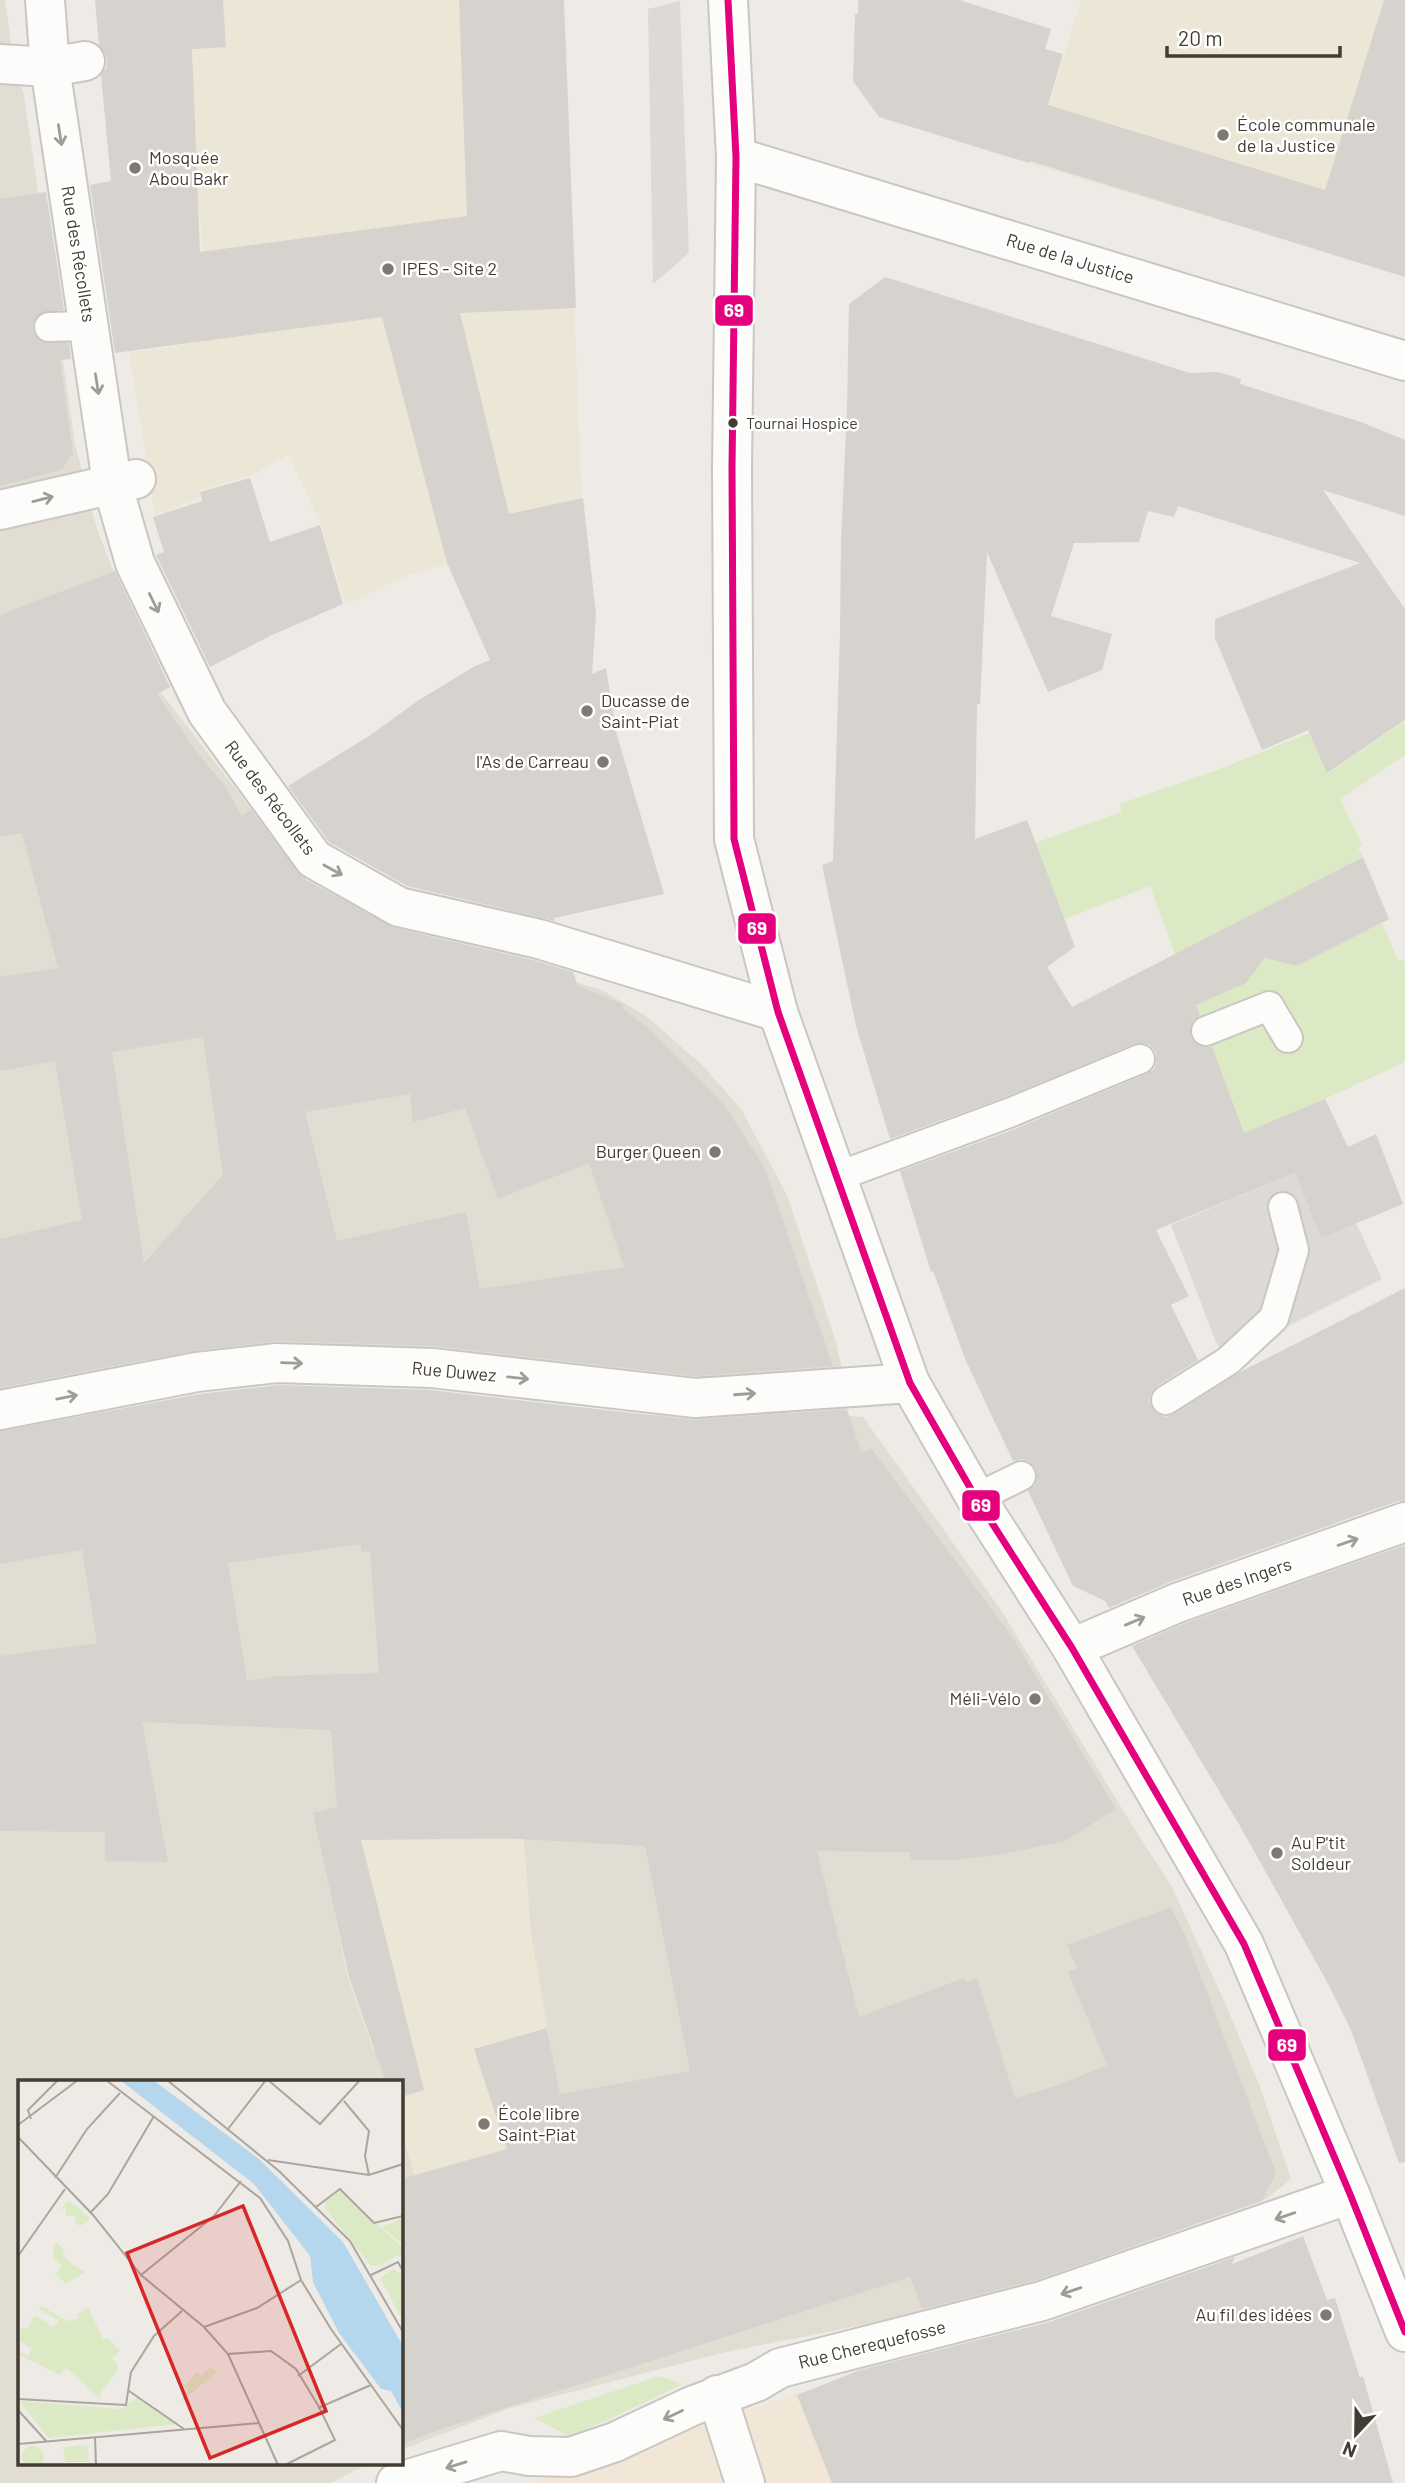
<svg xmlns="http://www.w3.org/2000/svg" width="1405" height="2483" viewBox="0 0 1405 2483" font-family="Barlow,sans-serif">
	<rect width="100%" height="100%" fill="#eeebe6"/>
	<!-- residential -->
	<g fill="#e2ddd3">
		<polygon points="0,0 5,0 14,64 24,95 75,444 97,529 159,690 307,881 403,929 602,990 646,1016 702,1065 741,1109 787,1195 835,1339 845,1381 690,1393 198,1353 140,1361 0,1387"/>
		<polygon points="812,1413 863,1417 1001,1610 1132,1825 1172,1887 1225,2003 1259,2084 1291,2179 1268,2198 1005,2293 912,2315 722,2353 510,2408 401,2450 401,2082 19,2082 19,2464 368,2464 331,2483 0,2483 0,1431 585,1415"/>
	</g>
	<!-- commercial -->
	<polygon fill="#f2e6d7" points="797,2393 835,2483 531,2483"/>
	<!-- education -->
	<g fill="#ece6d7">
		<polygon points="221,0 562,0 582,504 449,563 407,576 346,604 320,523 289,455 252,475 201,490 199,499 155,515 129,353 206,341 201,230 196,179 192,90 194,48 227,47"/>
		<polygon points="1081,0 1405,0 1334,254 1031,164"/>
		<polygon points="524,1839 531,1933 555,2070 550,2072 592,2201 415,2179 401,2129 401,2082 387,2082 378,2049 373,2050 347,1976 321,1840"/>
	</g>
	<!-- green -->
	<g fill="#dbe9c4">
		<polygon points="1405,721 1405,755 1340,799 1362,844 1358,848 1363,857 1175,954 1150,886 1019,937 960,870 1121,812 1120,804 1220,769 1309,733 1328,773"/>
		<polygon points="1382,923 1398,960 1403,959 1405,964 1405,1062 1325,1099 1239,1135 1227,1088 1195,1005 1246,983 1265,958 1297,966"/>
		<polygon points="659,2376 683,2384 571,2437 534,2418"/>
	</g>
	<!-- parking -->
	<g fill="#dddad6">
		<polygon points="680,1 689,253 653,284 648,9"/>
		<polygon points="1295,1173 1321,1237 1356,1223 1382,1279 1226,1357 1216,1342 1171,1225"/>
	</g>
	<!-- building -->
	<g fill="#d6d2cd" fill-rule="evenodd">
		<polygon points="95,0 223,0 226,47 192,49 200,252 467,216 459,0 564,0 576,308 460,313 509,514 583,498 596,614 592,674 606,668 616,732 664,894 554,918 555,921 407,886 329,842 288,786 369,736 419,700 475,666 490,660 447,563 382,317 115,353 90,185 111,181 101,75 106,68 107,58 99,45"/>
		<polygon points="858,0 959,0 1051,29 1045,49 1063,54 1048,105 1325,190 1384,0 1405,0 1405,277 1030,161 1029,163 879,117 853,81 855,14 858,14"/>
		<polygon points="46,192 64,310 41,313 35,318 32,328 35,336 42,342 69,343 71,359 60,360 73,454 61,470 0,486 0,199"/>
		<polygon points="885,277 1190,373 1218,372 1241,379 1240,384 1361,422 1405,440 1405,516 1323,490 1405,609 1405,720 1327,773 1308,730 1262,750 1215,638 1215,619 1360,563 1178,506 1174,517 1148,511 1139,542 1074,543 1051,616 1112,634 1102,670 1048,692 987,552 980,704 977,704 975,839 1027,820 1075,947 1047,967 1072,1007 1363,857 1389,919 1297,966 1265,958 1246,983 1196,1005 1200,1016 1193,1021 1190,1029 1191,1038 1196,1044 1204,1047 1212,1047 1244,1133 1325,1099 1348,1147 1376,1134 1403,1204 1321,1238 1295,1173 1156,1230 1189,1296 1171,1305 1198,1360 1157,1386 1152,1392 1149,1400 1152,1408 1158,1414 1166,1417 1174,1414 1242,1371 1405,1288 1405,1501 1398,1501 1170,1582 1109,1608 1105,1601 1073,1586 1028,1491 1035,1485 1037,1478 1036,1469 1030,1462 1021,1459 1013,1461 966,1361 933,1271 931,1272 900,1171 1015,1129 1146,1074 1154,1069 1156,1061 1156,1053 1150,1045 1142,1043 1134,1044 1003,1098 890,1139 856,1026 822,865 833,861 840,633 841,542 847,408 849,304"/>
		<polygon points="250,478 270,542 320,525 343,604 270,636 210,667 156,555 164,552 153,517 202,501 200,492"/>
		<path d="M115 571 170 687 157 694 197 752 226 788 242 816 251 810 303 878 394 928 533 960 573 972 578 986 623 1004V1009L647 1027 725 1106 765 1168 833 1366 695 1376 434 1346 278 1341 193 1351 0 1388V1239L82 1220 55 1061 0 1071V977L58 968 22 833 0 837V615ZM203 1037 223 1175 144 1263 112 1052ZM410 1094 413 1122 465 1108 498 1199 589 1163 624 1267 480 1289 466 1212 337 1241 305 1112Z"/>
		<path d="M278 1385 430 1390 693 1420 847 1409 861 1452 872 1449 1013 1638 1116 1809 1065 1841 998 1855 954 1860H911L910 1852 817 1851 859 2017 964 1978 966 1982 977 1978 1015 2098 1059 2085 1107 2065 1068 1972 1077 1968 1067 1945 1171 1907 1187 1940 1276 2173 1262 2201 1036 2280 922 2309 910 2277 453 2425 401 2444V2179L507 2149 474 2049 547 2028 560 2094 690 2071 645 1846 505 1838 361 1840 424 2090 401 2097V2082H386L349 1977 313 1813 337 1807 331 1730 142 1722 168 1862 105 1861V1832L0 1831V1656L97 1643 82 1550 0 1564V1431L200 1394ZM361 1544V1551L370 1552 379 1673 278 1676 247 1681 228 1563Z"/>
		<polygon points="1405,1545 1405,2162 1399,2163 1351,2030 1326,1980 1240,1826 1132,1646 1185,1623"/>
		<polygon points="1303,2236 1327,2300 1335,2298 1360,2378 1363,2376 1393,2483 832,2483 797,2395 860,2370 1049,2322 1235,2257 1232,2264"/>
	</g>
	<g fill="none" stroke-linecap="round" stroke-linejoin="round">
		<!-- service casing -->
		<g stroke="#cac7c2" stroke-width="32">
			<g id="service">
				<polyline points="49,327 88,326"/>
				<polyline points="1206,1031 1269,1006 1288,1038"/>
				<polyline points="836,1177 1009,1113 1140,1059"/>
				<polyline points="1166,1400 1228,1361 1274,1318 1294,1250 1283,1207"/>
				<polyline points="976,1498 1021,1476"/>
			</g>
		</g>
		<!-- pedestrian casing -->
		<g stroke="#cac7c2" stroke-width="42">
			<polyline id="pedestrian" points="717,2395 745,2483"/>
		</g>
		<!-- minor casing -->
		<g stroke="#cac7c2" stroke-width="42">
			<g id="minor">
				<polyline points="45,0 50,67 112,483 135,563 207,712 314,859 399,907 539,939 778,1012"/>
				<polyline points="0,64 50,67 85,61"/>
				<polyline points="736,157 1405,361"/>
				<polyline points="0,510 136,479"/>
				<polyline points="0,1410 197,1372 277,1363 432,1368 695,1398 910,1383"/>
				<polyline points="1072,1648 1177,1603 1405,1522"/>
				<polyline points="396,2483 501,2451 529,2456 571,2457 615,2442 692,2406 756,2382 780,2368 1042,2301 1350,2194"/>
			</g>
		</g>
		<!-- tertiary casing -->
		<g stroke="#cac7c2" stroke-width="42">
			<polyline id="tertiary" points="728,0 736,157 732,468 734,839 778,1012 910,1383 976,1498 1072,1648 1244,1944 1350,2194 1405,2332"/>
		</g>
		<!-- service -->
		<use href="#service" stroke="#fcfcfb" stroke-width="28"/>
		<!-- pedestrian -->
		<use href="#pedestrian" stroke="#fcfcfb" stroke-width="38"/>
		<!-- minor -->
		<use href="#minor" stroke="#fcfcfb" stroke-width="38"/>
		<!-- tertiary -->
		<use href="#tertiary" stroke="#fcfcfb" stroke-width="38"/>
		<!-- bus-1 casing -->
		<g stroke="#fff" stroke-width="12">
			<polyline id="bus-1" points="728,0 736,157 732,468 734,839 778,1012 910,1383 976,1498 1072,1648 1244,1944 1350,2194 1405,2332"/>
		</g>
		<!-- bus-1 -->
		<use href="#bus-1" stroke="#e5007d" stroke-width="7"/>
	</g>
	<!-- one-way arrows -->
	<defs><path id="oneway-shaft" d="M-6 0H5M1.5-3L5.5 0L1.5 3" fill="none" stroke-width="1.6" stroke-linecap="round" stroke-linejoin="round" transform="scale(1.75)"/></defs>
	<g stroke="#a09c96">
		<use href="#oneway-shaft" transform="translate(60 135) rotate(81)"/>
		<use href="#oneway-shaft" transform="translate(97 384) rotate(81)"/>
		<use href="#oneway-shaft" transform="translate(43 499) rotate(-14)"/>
		<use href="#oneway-shaft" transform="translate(154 603) rotate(64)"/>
		<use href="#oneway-shaft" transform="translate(333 870) rotate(29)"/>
		<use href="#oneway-shaft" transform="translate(292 1363) rotate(2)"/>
		<use href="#oneway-shaft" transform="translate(518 1378) rotate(6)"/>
		<use href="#oneway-shaft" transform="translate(745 1394) rotate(-4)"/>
		<use href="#oneway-shaft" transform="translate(67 1397) rotate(-11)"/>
		<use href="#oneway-shaft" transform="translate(1348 1542) rotate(-19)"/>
		<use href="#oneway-shaft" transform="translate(1135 1621) rotate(-23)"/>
		<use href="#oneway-shaft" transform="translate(1285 2216) rotate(161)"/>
		<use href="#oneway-shaft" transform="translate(1071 2291) rotate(161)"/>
		<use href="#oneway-shaft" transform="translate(673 2415) rotate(155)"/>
		<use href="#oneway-shaft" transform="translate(456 2465) rotate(163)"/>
	</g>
	<!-- markers -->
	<g fill="#7f7971" stroke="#fff" stroke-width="2.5">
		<circle cx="1223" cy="135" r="7"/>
		<circle cx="135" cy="168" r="7"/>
		<circle cx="388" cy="269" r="7"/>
		<circle cx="587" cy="711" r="7"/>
		<circle cx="603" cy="762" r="7"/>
		<circle cx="715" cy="1152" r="7"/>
		<circle cx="1035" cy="1699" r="7"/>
		<circle cx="1277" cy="1853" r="7"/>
		<circle cx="484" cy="2124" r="7"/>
		<circle cx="1326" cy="2315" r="7"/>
	</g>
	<circle fill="#433c32" stroke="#fff" stroke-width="2.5" cx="733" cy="423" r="6"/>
	<g text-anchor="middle" stroke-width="5" stroke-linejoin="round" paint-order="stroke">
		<!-- bus labels -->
		<g font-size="16" fill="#433c32" stroke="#fff" text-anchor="start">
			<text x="746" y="429">Tournai Hospice</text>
		</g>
		<!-- poi labels -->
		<g font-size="18" fill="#433c32" stroke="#fff" text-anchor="start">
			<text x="1237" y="131">École communale<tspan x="1237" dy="21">de la Justice</tspan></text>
			<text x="149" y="164">Mosquée<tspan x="149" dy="21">Abou Bakr</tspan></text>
			<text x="402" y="275">IPES - Site 2</text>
			<text x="601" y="707">Ducasse de<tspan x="601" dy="21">Saint-Piat</tspan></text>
			<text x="589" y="768" text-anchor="end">l'As de Carreau</text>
			<text x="701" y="1158" text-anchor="end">Burger Queen</text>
			<text x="1021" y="1705" text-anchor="end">Méli-Vélo</text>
			<text x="1291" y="1849">Au P'tit<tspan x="1291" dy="21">Soldeur</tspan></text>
			<text x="498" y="2120">École libre<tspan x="498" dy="21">Saint-Piat</tspan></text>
			<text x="1312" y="2321" text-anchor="end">Au fil des idées</text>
		</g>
		<!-- street labels -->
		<g font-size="18" fill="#433c32" stroke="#fff">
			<text transform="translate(78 254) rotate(81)" y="6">Rue des Récollets</text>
			<text transform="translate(1070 259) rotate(17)" y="6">Rue de la Justice</text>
			<text transform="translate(270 798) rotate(53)" y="6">Rue des Récollets</text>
			<text transform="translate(454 1372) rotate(5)" y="6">Rue Duwez</text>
			<text transform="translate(1237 1582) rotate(-19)" y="6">Rue des Ingers</text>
			<text transform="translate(872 2345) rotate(-14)" y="6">Rue Cherequefosse</text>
		</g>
	</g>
	<!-- overview -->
	<g transform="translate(18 2080)">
		<rect width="385" height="385" fill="#eeebe6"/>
		<path d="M323 111 385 168V177L377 176 364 185 353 186 307 128 308 121ZM51 120 72 138 69 142 62 146 56 142 59 136H48V127L40 131ZM385 138V164L364 147ZM37 162 48 171 44 174 53 184 67 192 48 204 37 194 44 186 35 178ZM375 189 385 195V241L362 198ZM23 226 49 241 61 239 59 235 70 227 85 259 90 258 102 271 94 278 100 285 99 291 81 315 83 319 48 288 42 295 0 274V271L10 276 14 269 0 260V253L5 247 9 250 16 235 35 247 41 241 21 229ZM192 288 200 291 161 324 170 310 166 306 179 292 183 296ZM119 318 158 344 31 358 1 321 103 329ZM69 365 71 382H47L45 367ZM4 377a11 11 0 1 1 22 0a11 11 0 1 1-22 0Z" fill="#dbe9c4"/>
		<path d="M102 0H135L241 79 325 162 385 266V333L373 311 363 309 321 253 295 202 292 176 236 104Z" fill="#b5d7ed"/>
		<path fill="none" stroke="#aaa59e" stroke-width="2" d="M88 0 242 118 270 161 283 200 313 249 385 350M149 0 261 91 332 161 385 252M250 0 302 44 342 0M326 21 351 51 347 76 351 95M13 39 10 30 40 0M0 45 60 0M210 49 248 0M0 57 75 135 123 195 186 247 210 274 260 385M250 80 351 95 385 84M37 98 69 49 102 13M298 127 322 109 356 143 385 136M73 132 90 114 136 36M0 176 47 109M123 195 196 136 223 101M353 195 380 182 385 191M186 247 239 228 283 200M210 274 253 271 278 289 301 327 317 360 267 385M280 296 323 264M111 311 166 349M0 319 108 325 113 292 136 256 164 231M300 328 353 305M0 330 29 362M77 357 78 385M0 364 242 343"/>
		<path fill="#d62828" fill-opacity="0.15" stroke="#d62828" stroke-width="3.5" d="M225 126 308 331 192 378 109 173Z"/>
		<rect width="385" height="385" fill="none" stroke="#433c32" stroke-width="3.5"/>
	</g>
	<g stroke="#fff" stroke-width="2.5">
		<rect x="714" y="294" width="40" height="33" rx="7" fill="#e5007d"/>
		<rect x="737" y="912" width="40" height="33" rx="7" fill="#e5007d"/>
		<rect x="961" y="1489" width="40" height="33" rx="7" fill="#e5007d"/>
		<rect x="1267" y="2028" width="40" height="34" rx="7" fill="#e5007d"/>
	</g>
	<g font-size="19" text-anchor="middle" font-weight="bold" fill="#fff">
		<text x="734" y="317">69</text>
		<text x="757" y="935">69</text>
		<text x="981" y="1512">69</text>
		<text x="1287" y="2052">69</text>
	</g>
	<!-- north arrow -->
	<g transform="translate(1356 2434) rotate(202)" stroke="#ffffff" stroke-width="5" paint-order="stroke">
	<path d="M0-5L12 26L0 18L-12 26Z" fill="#433c32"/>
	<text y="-10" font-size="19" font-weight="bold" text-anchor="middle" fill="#433c32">N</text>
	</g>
	<!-- scale -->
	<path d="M1167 46v10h173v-10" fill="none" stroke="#433c32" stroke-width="3.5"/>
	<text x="1178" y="46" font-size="21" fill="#433c32" stroke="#ffffff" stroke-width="5" paint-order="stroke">20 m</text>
</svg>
